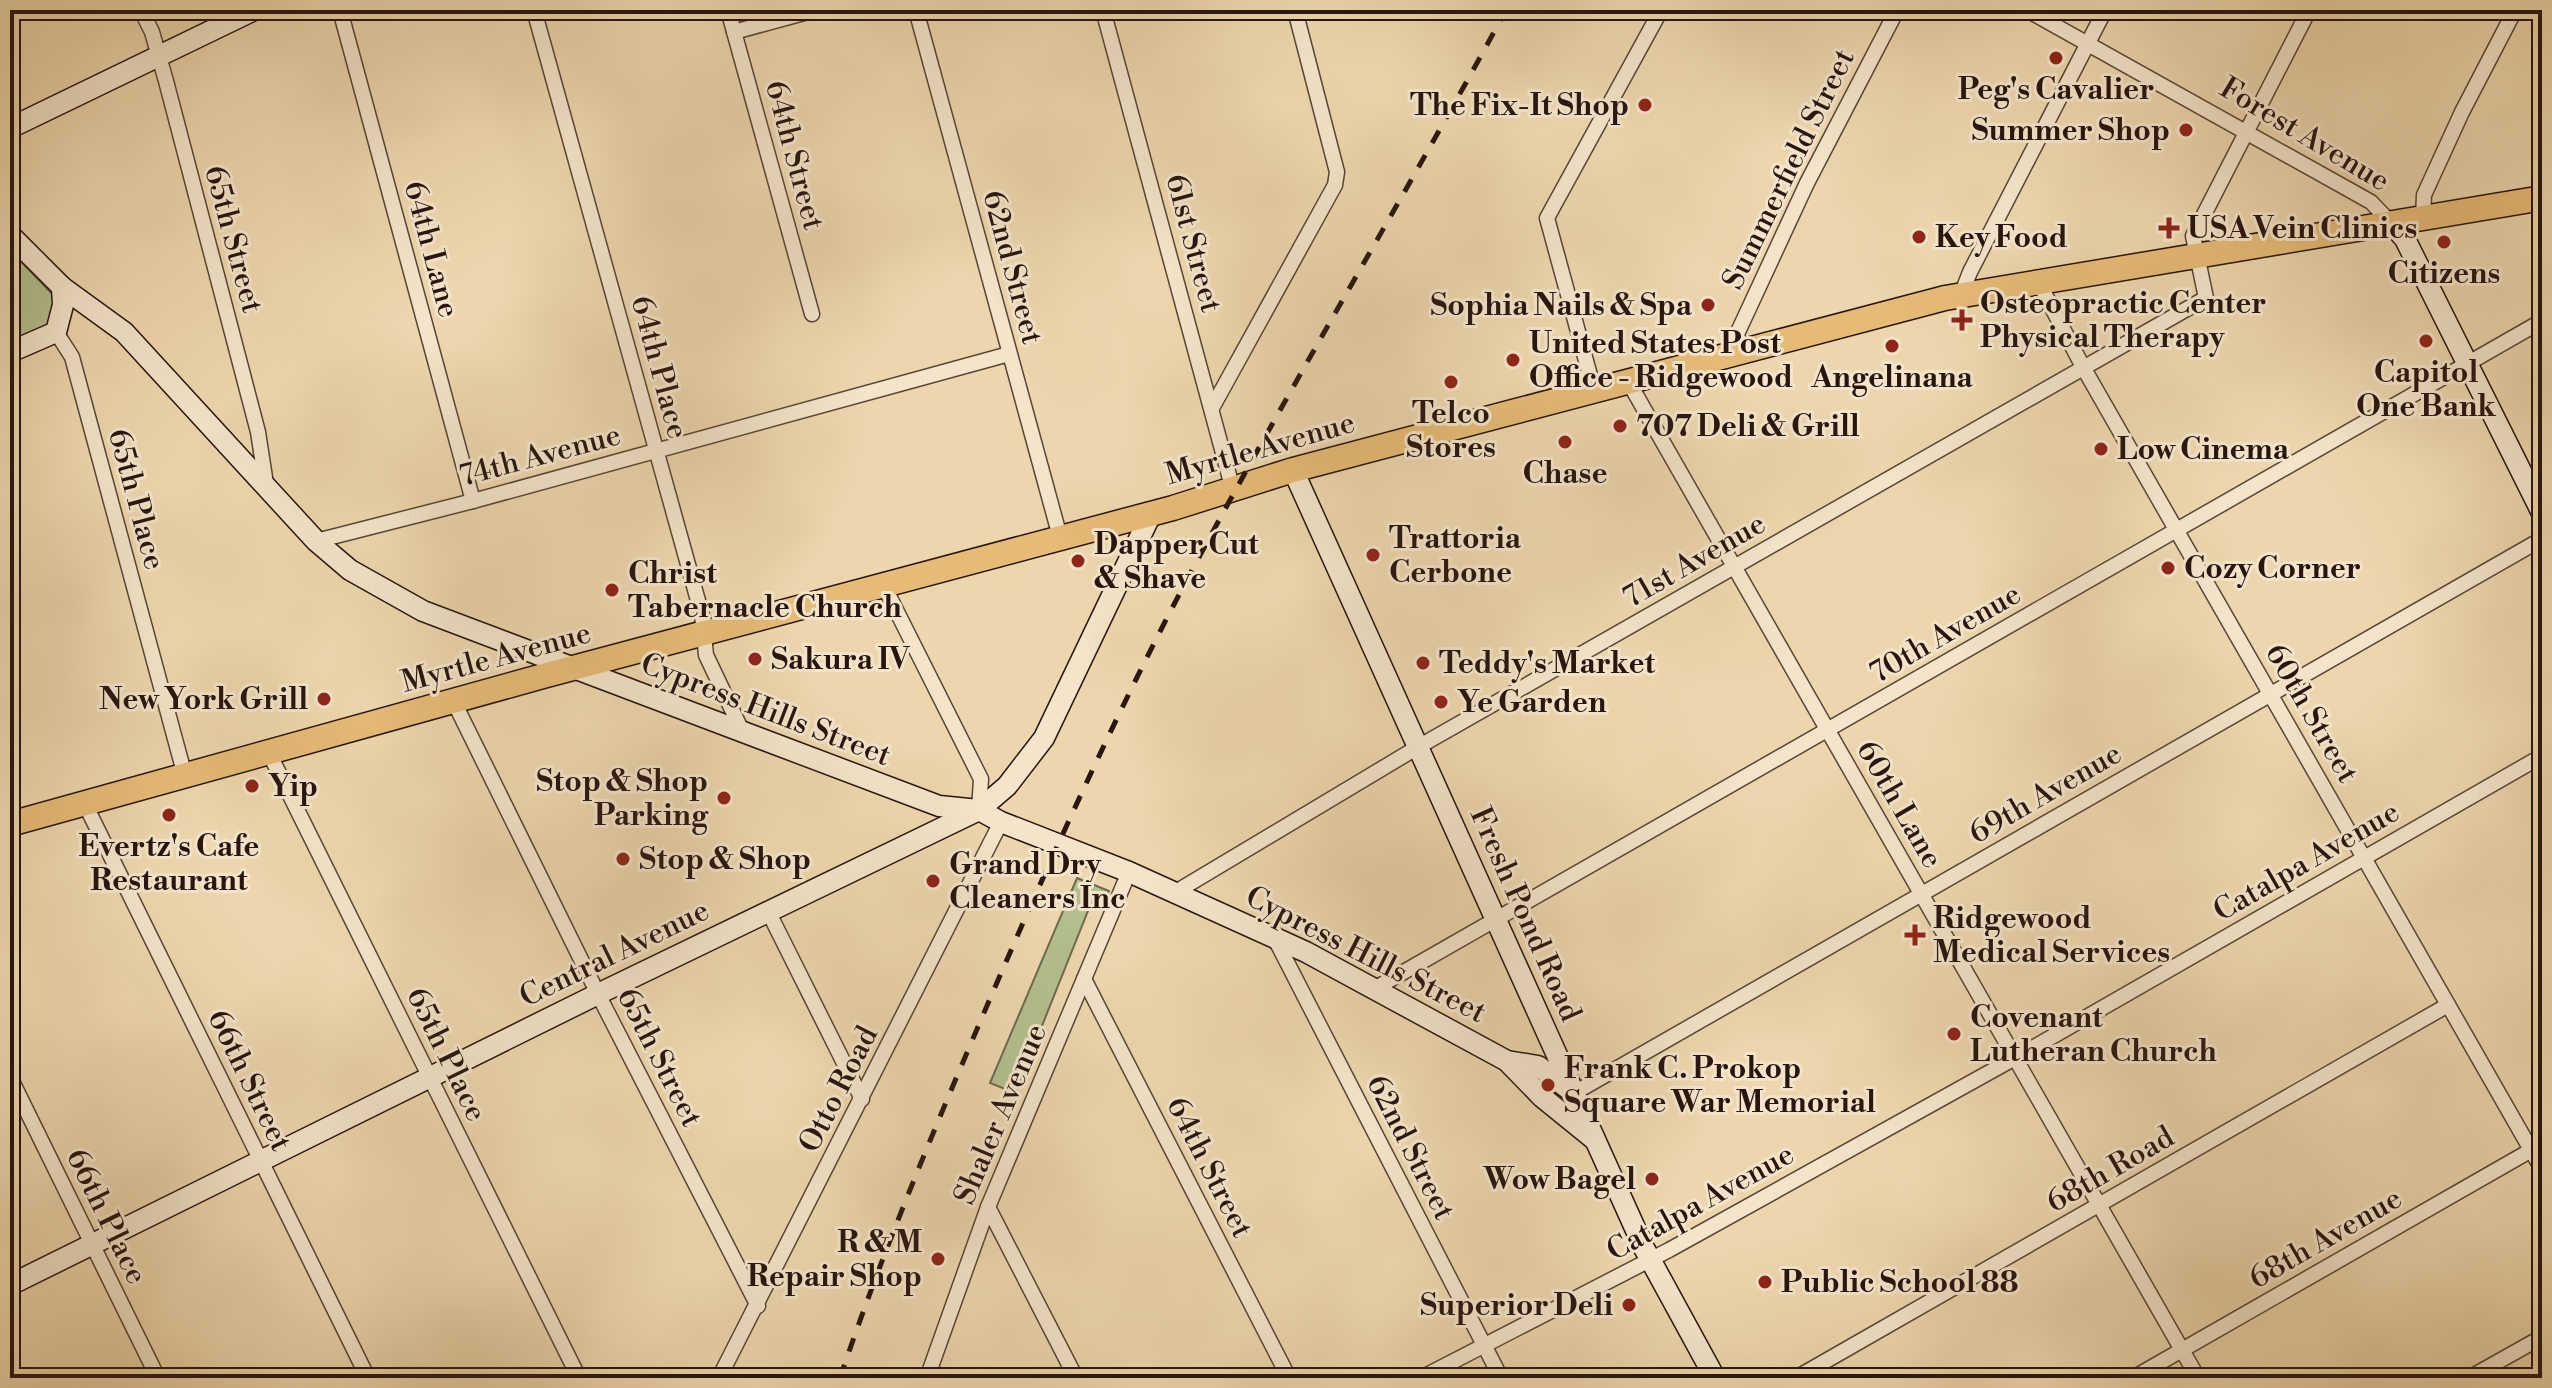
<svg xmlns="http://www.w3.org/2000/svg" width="2552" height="1388" viewBox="0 0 2552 1388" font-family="'Libre Bodoni',serif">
	<rect width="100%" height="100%" fill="#edd6ad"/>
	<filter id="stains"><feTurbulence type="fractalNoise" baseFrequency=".0025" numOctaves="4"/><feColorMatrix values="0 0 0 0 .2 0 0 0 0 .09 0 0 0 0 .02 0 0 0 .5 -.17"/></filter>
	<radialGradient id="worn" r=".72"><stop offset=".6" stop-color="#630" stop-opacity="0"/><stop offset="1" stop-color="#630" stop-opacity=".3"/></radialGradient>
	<!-- green -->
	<g fill="#b3bf8e" stroke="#6d6a4e" stroke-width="2">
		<polygon points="10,250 55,297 49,325 10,344"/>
		<polygon points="1077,878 1109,891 1103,904 1092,901 1015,1093 990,1083"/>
	</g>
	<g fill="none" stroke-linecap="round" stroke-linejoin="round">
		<!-- street casing -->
		<g stroke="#584536" stroke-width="17">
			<g id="street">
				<polyline points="141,10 152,32 166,81 258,432 266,484"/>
				<polyline points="340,10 473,501"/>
				<polyline points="534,10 702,615 706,655 743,733"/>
				<polyline points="728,10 812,314"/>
				<polyline points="916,10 1060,537"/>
				<polyline points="1103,10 1233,490"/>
				<polyline points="2027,10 2371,202 2391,223"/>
				<polyline points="734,32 815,10"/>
				<polyline points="2423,218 2424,195 2462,112 2515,10"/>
				<polyline points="2039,283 2083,367 2542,1169"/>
				<polyline points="1961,295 1970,272 2105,10"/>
				<polyline points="56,332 72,357 185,776"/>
				<polyline points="1741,353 1737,334 1807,183 1897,10"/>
				<polyline points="1628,381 2198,1378"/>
				<polyline points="1594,390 1547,218 1661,10"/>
				<polyline points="1212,408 1335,185 1337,172 1295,10"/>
				<polyline points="316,541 473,501 1009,354"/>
				<polyline points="884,586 981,779 979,810"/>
				<polyline points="454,702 598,994 758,1306"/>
				<polyline points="269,753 579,1378"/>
				<polyline points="85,804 368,1378"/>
				<polyline points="1174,893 1418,747 2206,298 2193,236 2309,10"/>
				<polyline points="768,911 862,1099"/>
				<polyline points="1275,939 1501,1378"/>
				<polyline points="1084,979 1289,1378"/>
				<polyline points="1374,989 2542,321"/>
				<polyline points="10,1077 158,1378"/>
				<polyline points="1574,1093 2542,539"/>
				<polyline points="988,1207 1076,1378"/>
				<polyline points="719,1378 1001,822"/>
				<polyline points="927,1378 988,1207 1129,872"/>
				<polyline points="1421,1378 1669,1250 2015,1058 2542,756"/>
				<polyline points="1796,1378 2448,1005"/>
				<polyline points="2133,1378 2542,1144"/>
				<polyline points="2469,1378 2542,1337"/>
			</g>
		</g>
		<!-- secondary casing -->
		<g stroke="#27150f" stroke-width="23">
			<g id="secondary">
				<polyline points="10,128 254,10"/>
				<polyline points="2391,223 2405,239 2542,513"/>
				<polyline points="10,235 62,287 124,332 316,541 350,570 423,611 939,806 979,810 1001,822 1129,872 1306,952 1507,1061 1542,1097 1595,1140"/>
				<polyline points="10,352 56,332 63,305 62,287"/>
				<polyline points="1293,470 1644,1248 1715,1378"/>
				<polyline points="1507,1061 1538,1066 1570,1090"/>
				<polyline points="10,1285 598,994 979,810 1007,786 1044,738 1151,514"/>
			</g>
		</g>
		<!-- primary casing -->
		<g stroke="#27150f" stroke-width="27">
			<polyline id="primary" points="10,824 543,676 1173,508 1293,470 1945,298 2542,198"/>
		</g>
		<!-- street -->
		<use href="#street" stroke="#f3e4ca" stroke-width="14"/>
		<!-- secondary -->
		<use href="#secondary" stroke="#f3e4ca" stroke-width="20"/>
		<!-- primary -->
		<use href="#primary" stroke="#e6bb76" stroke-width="24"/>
		<!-- rail -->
		<path stroke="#27150f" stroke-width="5" stroke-dasharray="14 14" stroke-linecap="butt" d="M840 1378C883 1250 936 1125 989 1001 1059 839 1132 678 1217 524 1311 351 1412 183 1506 10"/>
	</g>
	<!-- markers -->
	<g fill="#8f2418" stroke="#f3e4ca" stroke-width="3">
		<circle cx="2056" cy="58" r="8"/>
		<circle cx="1645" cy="105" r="8"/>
		<circle cx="2186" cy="130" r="8"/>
		<path d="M2165 216h8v8h8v8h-8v8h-8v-8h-8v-8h8z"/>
		<circle cx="1919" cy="237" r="8"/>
		<circle cx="2444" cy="242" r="8"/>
		<circle cx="1708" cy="305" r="8"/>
		<path d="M1958 308h8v8h8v8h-8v8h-8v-8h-8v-8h8z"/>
		<circle cx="2426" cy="341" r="8"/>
		<circle cx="1892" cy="346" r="8"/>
		<circle cx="1513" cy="360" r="8"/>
		<circle cx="1451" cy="382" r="8"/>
		<circle cx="1620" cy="426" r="8"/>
		<circle cx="1565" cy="442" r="8"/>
		<circle cx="2101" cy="449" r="8"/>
		<circle cx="1373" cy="555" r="8"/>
		<circle cx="1078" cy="561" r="8"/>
		<circle cx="2168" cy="568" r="8"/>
		<circle cx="612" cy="590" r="8"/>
		<circle cx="755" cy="659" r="8"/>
		<circle cx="1423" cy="663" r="8"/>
		<circle cx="324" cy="699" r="8"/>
		<circle cx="1441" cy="702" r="8"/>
		<circle cx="252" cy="786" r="8"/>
		<circle cx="724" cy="798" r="8"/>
		<circle cx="169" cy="815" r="8"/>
		<circle cx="623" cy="859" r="8"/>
		<circle cx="933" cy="881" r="8"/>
		<path d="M1911 923h8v8h8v8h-8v8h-8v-8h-8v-8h8z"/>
		<circle cx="1954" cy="1034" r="8"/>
		<circle cx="1548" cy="1085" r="8"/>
		<circle cx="1652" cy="1179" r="8"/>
		<circle cx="938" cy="1259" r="8"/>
		<circle cx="1765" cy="1282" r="8"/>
		<circle cx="1629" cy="1305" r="8"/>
	</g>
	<g text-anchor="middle" stroke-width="6" stroke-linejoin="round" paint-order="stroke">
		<!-- poi labels -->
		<g font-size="30" font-weight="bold" fill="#27150f" stroke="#f3e4ca" text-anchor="start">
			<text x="2056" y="99" text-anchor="middle">Peg's Cavalier</text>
			<text x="1629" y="115" text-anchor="end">The Fix-It Shop</text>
			<text x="2170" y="140" text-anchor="end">Summer Shop</text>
			<text x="2187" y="238">USA Vein Clinics</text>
			<text x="1935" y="247">Key Food</text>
			<text x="2444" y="283" text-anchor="middle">Citizens</text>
			<text x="1980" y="313">Osteopractic Center<tspan x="1980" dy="34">Physical Therapy</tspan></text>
			<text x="1692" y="315" text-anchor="end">Sophia Nails &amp; Spa</text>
			<text x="1529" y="353">United States Post<tspan x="1529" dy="34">Office - Ridgewood</tspan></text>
			<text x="2426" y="382" text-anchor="middle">Capitol<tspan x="2426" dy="34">One Bank</tspan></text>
			<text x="1892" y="387" text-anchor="middle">Angelinana</text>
			<text x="1451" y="423" text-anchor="middle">Telco<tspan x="1451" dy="34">Stores</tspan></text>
			<text x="1636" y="436">707 Deli &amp; Grill</text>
			<text x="2117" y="459">Low Cinema</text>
			<text x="1565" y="483" text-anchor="middle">Chase</text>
			<text x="1389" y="548">Trattoria<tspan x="1389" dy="34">Cerbone</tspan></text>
			<text x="1094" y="554">Dapper Cut<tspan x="1094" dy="34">&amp; Shave</tspan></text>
			<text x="2184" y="578">Cozy Corner</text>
			<text x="628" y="583">Christ<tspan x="628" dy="34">Tabernacle Church</tspan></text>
			<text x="771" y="669">Sakura IV</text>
			<text x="1439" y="673">Teddy's Market</text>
			<text x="308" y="709" text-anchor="end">New York Grill</text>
			<text x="1457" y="712">Ye Garden</text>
			<text x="708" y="791" text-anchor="end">Stop &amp; Shop<tspan x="708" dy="34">Parking</tspan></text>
			<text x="268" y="796">Yip</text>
			<text x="169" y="856" text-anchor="middle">Evertz's Cafe<tspan x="169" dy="34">Restaurant</tspan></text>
			<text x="639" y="869">Stop &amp; Shop</text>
			<text x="949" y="874">Grand Dry<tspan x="949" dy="34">Cleaners Inc</tspan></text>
			<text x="1933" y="928">Ridgewood<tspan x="1933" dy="34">Medical Services</tspan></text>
			<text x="1970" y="1027">Covenant<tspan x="1970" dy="34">Lutheran Church</tspan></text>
			<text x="1564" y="1078">Frank C. Prokop<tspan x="1564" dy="34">Square War Memorial</tspan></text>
			<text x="1636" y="1189" text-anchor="end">Wow Bagel</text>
			<text x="922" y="1252" text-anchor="end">R &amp; M<tspan x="922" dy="34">Repair Shop</tspan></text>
			<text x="1781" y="1292">Public School 88</text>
			<text x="1613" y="1315" text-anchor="end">Superior Deli</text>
		</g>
		<!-- street labels -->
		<g font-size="30" fill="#27150f" stroke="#f3e4ca">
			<text transform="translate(2305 134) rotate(31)" y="10">Forest Avenue</text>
			<text transform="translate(795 155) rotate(75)" y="10">64th Street</text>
			<text transform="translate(1788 169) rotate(-64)" y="10">Summerfield Street</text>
			<text transform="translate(234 239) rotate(75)" y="10">65th Street</text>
			<text transform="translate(1194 243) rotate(75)" y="10">61st Street</text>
			<text transform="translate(432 249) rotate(75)" y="10">64th Lane</text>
			<text transform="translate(1013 267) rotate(75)" y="10">62nd Street</text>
			<text transform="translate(660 367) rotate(75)" y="10">64th Place</text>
			<text transform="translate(1260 448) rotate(-16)" y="10">Myrtle Avenue</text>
			<text transform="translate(540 455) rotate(-15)" y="10">74th Avenue</text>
			<text transform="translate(137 499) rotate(75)" y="10">65th Place</text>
			<text transform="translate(1694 560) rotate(-30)" y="10">71st Avenue</text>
			<text transform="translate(1945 633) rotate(-30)" y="10">70th Avenue</text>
			<text transform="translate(496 657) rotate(-15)" y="10">Myrtle Avenue</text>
			<text transform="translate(766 709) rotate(21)" y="10">Cypress Hills Street</text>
			<text transform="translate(2312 713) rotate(60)" y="10">60th Street</text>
			<text transform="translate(2045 793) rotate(-30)" y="10">69th Avenue</text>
			<text transform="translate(1900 804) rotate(60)" y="10">60th Lane</text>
			<text transform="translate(2306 861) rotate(-30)" y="10">Catalpa Avenue</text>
			<text transform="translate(1526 914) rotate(66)" y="10">Fresh Pond Road</text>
			<text transform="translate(614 953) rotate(-26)" y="10">Central Avenue</text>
			<text transform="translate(1366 954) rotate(27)" y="10">Cypress Hills Street</text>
			<text transform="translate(447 1054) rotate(64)" y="10">65th Place</text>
			<text transform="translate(660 1057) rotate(63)" y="10">65th Street</text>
			<text transform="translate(250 1080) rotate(64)" y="10">66th Street</text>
			<text transform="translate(838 1089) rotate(-63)" y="10">Otto Road</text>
			<text transform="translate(1000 1114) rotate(-67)" y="10">Shaler Avenue</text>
			<text transform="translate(1411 1147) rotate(63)" y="10">62nd Street</text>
			<text transform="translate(1210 1167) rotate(63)" y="10">64th Street</text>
			<text transform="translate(2110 1169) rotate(-30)" y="10">68th Road</text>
			<text transform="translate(1700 1202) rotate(-29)" y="10">Catalpa Avenue</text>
			<text transform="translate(107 1216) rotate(64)" y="10">66th Place</text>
			<text transform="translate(2325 1238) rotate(-30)" y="10">68th Avenue</text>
		</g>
	</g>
	<!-- margin -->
	<rect width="2552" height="1388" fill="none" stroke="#edd6ad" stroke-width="40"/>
	<rect x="12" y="12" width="2528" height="1364" fill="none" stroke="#27150f" stroke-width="4"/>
	<rect x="20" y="20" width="2512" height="1348" fill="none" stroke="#27150f" stroke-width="2"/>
	<rect width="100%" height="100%" filter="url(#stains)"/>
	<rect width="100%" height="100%" fill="url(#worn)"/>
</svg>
